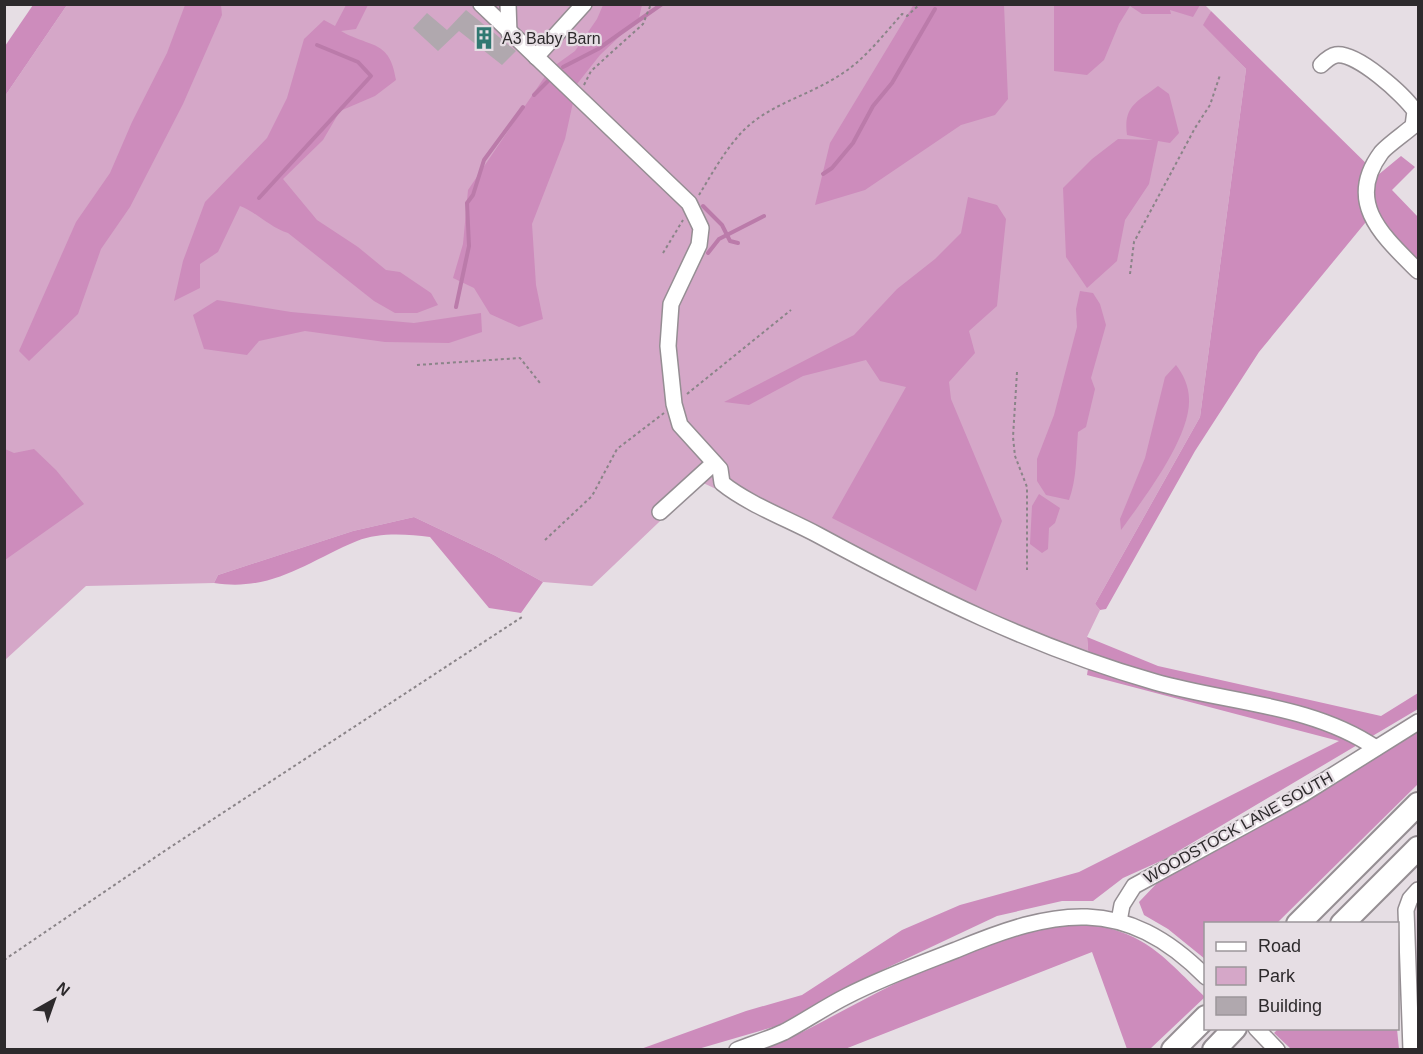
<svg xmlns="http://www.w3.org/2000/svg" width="1423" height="1054" viewBox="0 0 1423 1054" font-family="Helvetica,sans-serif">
	<rect width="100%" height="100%" fill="#e6dee4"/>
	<!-- built -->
	<polygon fill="#ddced8" points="1418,900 1418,1040 1412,911"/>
	<!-- green -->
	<polygon fill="#d5a7c8" points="67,5 1205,5 1211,11 1204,25 1246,69 1200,417 1095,604 1100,610 1087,637 1089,662 701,482 592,586 543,582 494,555 414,517 353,531 218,575 214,583 86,586 5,660 5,96"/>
	<!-- forest -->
	<g fill="#cd8cbc">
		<polygon points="914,4 1004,5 1008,99 995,115 961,125 865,190 815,205 830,143"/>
		<polygon points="33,5 67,5 5,96 5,46"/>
		<polygon points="185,5 221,5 222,15 183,104 130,207 101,249 78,314 29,361 19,351 76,222 110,173 132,122 167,53"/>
		<path d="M346 5H368L356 29 341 31C370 48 390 39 396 80L375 96 340 111 323 140 283 179 317 220 358 247 386 270 400 272 431 293 438 305 417 313H395L374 301 288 233C269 227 258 213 240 206L218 252 200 264V288L174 301 183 261 205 202 267 138 287 98 304 39 324 20 335 26Z"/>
		<polygon points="603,5 642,5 639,18 600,55 577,84 565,139 532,224 536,285 543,319 519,327 490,314 474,288 453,278 463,244 468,190 550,69 575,51 597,19"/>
		<polygon points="1054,5 1054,4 1200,5 1193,17 1170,10 1171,14 1142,14 1130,6 1119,24 1104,60 1087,75 1054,71"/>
		<polygon points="1211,11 1378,175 1401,156 1415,167 1392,190 1418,217 1418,264 1370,217 1259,352 1195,451 1106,609 1100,610 1095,604 1200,417 1246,69 1203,25"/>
		<path d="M1158 86 1169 94 1179 133 1170 143 1158 141 1149 184 1125 220 1117 261 1087 288 1066 257 1063 188 1092 159 1118 139 1153 140 1127 135C1123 106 1137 102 1158 86Z"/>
		<polygon points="968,197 997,205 1006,219 997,306 969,331 975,353 949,382 951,399 1002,521 976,591 832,518 906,387 880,381 866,360 803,376 749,405 724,402 854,335 897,289 935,259 961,233"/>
		<path d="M1080 291 1093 293 1100 304 1106 325 1091 378 1095 389 1086 427 1078 432C1076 456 1077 478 1069 500L1046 495 1037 481V459L1054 415 1077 327 1076 309Z"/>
		<polygon points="217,300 291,312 414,323 481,313 482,332 449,343 385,342 305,331 259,341 247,355 204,349 193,315"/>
		<path d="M1176 365C1183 374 1189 386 1189 399 1191 437 1143 500 1121 530L1120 519 1145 458 1165 377Z"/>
		<polygon points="5,449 14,453 34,449 56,470 84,504 5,560"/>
		<polygon points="1039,494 1060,508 1055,523 1049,528 1048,549 1042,553 1030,544 1032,506"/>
		<path d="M414 517 494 555 543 582 521 613 489 608 430 537C407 534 379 532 357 541 306 562 273 592 214 583L218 575 353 531Z"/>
		<polygon points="1087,637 1158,666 1381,716 1418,693 1418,709 1165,859 1123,878 1093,901 1062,901 997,916 859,981 780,1025 698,1049 638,1050 746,1011 802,995 902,930 960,905 1079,872 1339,741 1087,675 1089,662"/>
		<polygon points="1418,729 1418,784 1277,923 1206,924 1205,959 1168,929 1144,915 1139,902 1160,880"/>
		<path d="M1077 922C1144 931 1159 952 1205 997L1150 1049H1127L1092 952 845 1049 760 1050C798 1037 831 1016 867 998 930 965 1007 930 1077 922Z"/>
		<polygon points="1279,1028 1397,1029 1399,1049 1291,1049 1274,1033"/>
	</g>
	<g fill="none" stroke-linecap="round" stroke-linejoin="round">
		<!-- stream -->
		<g stroke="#bb7baa" stroke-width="4">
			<polyline points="563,67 598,49 662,4"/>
			<polyline points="534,95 548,81"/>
			<polyline points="823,174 832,168 853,143 873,106 892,83 935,9"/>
			<polyline points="259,198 371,76 358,62 317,45"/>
			<polyline points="703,206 722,225 730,241 738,243"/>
			<polyline points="708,253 719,239 764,216"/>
			<polyline points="456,307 469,246 467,203 473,195 484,160 523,107"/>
		</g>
	</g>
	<!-- building -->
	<polygon fill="#b0a8ae" points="466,10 516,51 502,65 459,31 438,51 413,28 427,13 447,30"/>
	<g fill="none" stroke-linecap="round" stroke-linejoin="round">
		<!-- minor casing -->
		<g stroke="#958e93" stroke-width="18">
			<g id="minor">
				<path d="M481 4 689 203 701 228 699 245 671 304 668 346 674 404 680 425 720 469 722 483C748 504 788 519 818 535 929 595 1033 647 1155 682 1228 703 1311 704 1376 748"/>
				<polyline points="508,4 509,33"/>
				<polyline points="536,57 584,4"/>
				<path d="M1321 65C1325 61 1330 56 1336 55 1357 52 1404 95 1415 111L1413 126C1405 133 1385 147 1381 153 1344 203 1384 237 1418 271"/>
				<polyline points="660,512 714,463"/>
				<polyline points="1119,921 1122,905 1134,886 1303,794 1418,722"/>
				<polyline points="1256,1028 1277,1050"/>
				<path d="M737 1050C752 1044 769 1039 784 1032 805 1021 825 1007 847 996 882 978 920 964 956 950 1054 909 1124 894 1206 977"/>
				<polyline points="1411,1050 1406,910 1410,899 1418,890"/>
			</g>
		</g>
		<!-- highway casing -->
		<g stroke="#958e93" stroke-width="26">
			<g id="highway">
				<polyline points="1298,924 1418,804"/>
				<polyline points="1342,924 1418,848"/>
				<polyline points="1173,1050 1206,1017"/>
				<polyline points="1214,1050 1235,1028"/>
			</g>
		</g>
		<!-- path -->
		<g stroke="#8a8488" stroke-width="2" stroke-dasharray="3 3" stroke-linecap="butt">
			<polyline points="584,85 591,71 643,24 651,4"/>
			<path d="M699 195C713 172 727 146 747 127 775 102 813 94 843 73 866 58 884 34 902 14L907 16 920 4"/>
			<polyline points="663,253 683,220"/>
			<polyline points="1130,274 1134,242 1195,128 1210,105 1220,75"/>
			<polyline points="417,365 520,358 540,383"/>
			<polyline points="1017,372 1013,437 1015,456 1027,487 1027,570"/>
			<polyline points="687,394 791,310"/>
			<polyline points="545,540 592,496 617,449 664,413"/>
			<polyline points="4,960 166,850 522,617"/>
		</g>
		<!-- minor -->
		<use href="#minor" stroke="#fff" stroke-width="15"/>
		<!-- highway -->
		<use href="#highway" stroke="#fff" stroke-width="22"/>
	</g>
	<!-- icons -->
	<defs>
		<g id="building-bare" transform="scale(1.8)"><path d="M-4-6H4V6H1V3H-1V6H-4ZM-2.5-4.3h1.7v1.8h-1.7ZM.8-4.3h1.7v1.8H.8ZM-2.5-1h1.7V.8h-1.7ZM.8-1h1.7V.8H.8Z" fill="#307871" stroke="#e6dee4" stroke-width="2.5" paint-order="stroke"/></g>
	</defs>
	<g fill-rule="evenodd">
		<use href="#building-bare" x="484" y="38"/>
	</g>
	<g text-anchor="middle" stroke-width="4.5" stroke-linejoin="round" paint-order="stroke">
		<!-- poi labels -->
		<g font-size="16" fill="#2d2a2c" stroke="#e6dee4" text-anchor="start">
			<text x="502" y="44">A3 Baby Barn</text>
		</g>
		<!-- street labels -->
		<g font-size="16" fill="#2d2a2c" stroke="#e6dee4">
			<text transform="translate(1238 827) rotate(-29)" y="6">WOODSTOCK LANE SOUTH</text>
		</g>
	</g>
	<!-- border -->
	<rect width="1423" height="1054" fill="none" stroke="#2d2a2c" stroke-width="12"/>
	<!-- legend -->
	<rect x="1204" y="922" width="195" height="108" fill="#e6dee4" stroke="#9c969a" stroke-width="1.5"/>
	<rect x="1216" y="942" width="30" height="9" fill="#ffffff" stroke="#9c969a" stroke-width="1.5"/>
	<text x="1258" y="952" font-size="18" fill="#2d2a2c">Road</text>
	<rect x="1216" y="967" width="30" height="18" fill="#d5a7c8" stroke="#9c969a" stroke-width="1.5"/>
	<text x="1258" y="982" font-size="18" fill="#2d2a2c">Park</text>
	<rect x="1216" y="997" width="30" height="18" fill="#b0a8ae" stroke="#9c969a" stroke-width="1.5"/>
	<text x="1258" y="1012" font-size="18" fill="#2d2a2c">Building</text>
	<!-- north arrow -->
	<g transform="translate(54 1000) rotate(40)" stroke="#e6dee4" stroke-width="4.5" paint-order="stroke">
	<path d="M0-4.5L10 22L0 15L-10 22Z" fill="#2d2a2c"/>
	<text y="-9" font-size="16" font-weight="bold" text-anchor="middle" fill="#2d2a2c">N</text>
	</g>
</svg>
